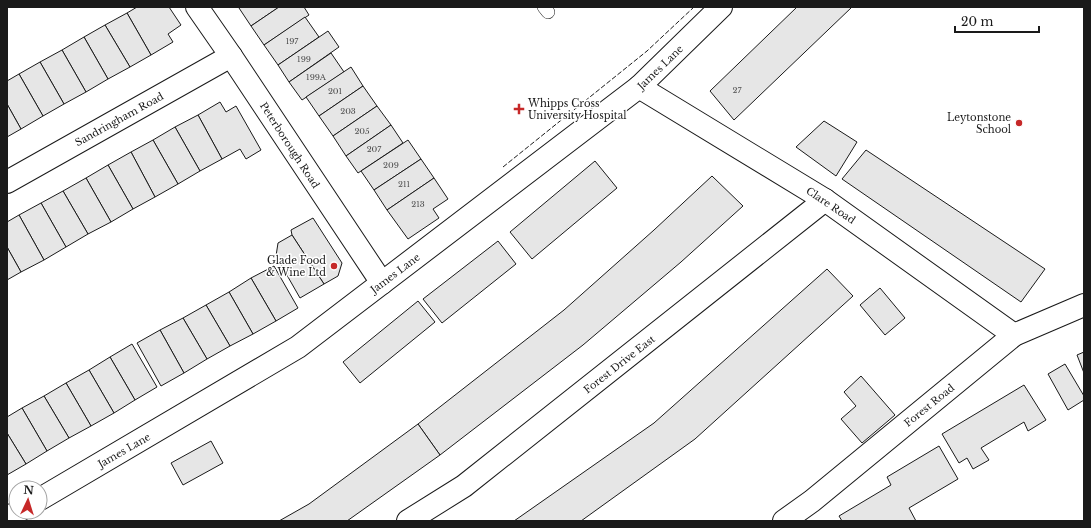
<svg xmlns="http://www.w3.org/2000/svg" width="1091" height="528" viewBox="0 0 1091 528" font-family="'Libre Baskerville',serif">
	<rect width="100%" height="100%" fill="#fff"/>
	<!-- building -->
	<g fill="#e6e6e6" stroke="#1a1a1a">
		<polygon points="137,7 169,7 181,25 168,34 173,42 151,55 127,13"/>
		<polygon points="240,7 279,7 251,26 239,8"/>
		<polygon points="279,7 304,7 309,15 264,45 251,26"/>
		<polygon points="797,7 852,7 734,120 710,91"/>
		<polygon points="127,13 151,55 130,67 105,25"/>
		<polygon points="305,17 319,37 278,65 264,45"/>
		<polygon points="105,25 130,67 108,79 84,37"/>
		<polygon points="328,31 339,47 289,82 278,65"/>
		<polygon points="84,37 108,79 86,92 62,50"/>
		<polygon points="62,50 86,92 64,104 40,62"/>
		<polygon points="331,53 344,72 302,100 289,82"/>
		<polygon points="40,62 64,104 43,116 19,74"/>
		<polygon points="351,67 363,86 319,116 306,97"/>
		<polygon points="19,74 43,116 21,129 7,104 7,81"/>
		<polygon points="363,86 377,106 333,136 319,116"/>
		<polygon points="220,102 226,112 236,106 261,150 246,159 240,149 222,159 198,115"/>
		<polygon points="7,104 21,129 7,137"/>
		<polygon points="377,106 391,125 346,156 333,136"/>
		<polygon points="198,115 222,159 200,171 175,127"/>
		<polygon points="824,121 857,142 836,176 796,147"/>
		<polygon points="391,125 403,143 358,173 346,156"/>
		<polygon points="175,127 200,171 178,184 153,140"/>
		<polygon points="153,140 178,184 155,197 131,152"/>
		<polygon points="408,140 421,159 374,190 361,171"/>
		<polygon points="866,150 1045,269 1021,302 842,179"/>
		<polygon points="131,152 155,197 133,209 108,165"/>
		<polygon points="421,159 434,178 387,210 374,190"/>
		<polygon points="595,161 617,188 532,259 510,232"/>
		<polygon points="108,165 133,209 111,222 86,178"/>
		<polygon points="712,176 743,206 681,262 583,345 440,455 418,424 564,310 654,230"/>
		<polygon points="86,178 111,222 88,234 63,191"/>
		<polygon points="434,178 448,199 433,209 439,218 408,239 387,210"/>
		<polygon points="63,191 88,234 66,247 41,203"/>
		<polygon points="41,203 66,247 44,260 19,215"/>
		<polygon points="19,215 44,260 21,272 7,247 7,222"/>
		<polygon points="313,218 342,263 338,276 324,284 292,235 291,230"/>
		<polygon points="292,235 324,284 300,298 276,256 278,243"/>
		<polygon points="498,241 516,264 442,323 423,299"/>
		<polygon points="7,247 21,272 7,280"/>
		<polygon points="274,266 298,308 276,321 251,278"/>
		<polygon points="827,269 853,296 695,439 581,521 514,521 654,423"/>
		<polygon points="251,278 276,321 253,334 229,292"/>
		<polygon points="880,288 905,318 885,335 860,305"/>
		<polygon points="229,292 253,334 230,346 206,305"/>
		<polygon points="418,301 435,322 360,383 343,362"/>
		<polygon points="206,305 230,346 207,359 183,318"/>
		<polygon points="183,318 207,359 184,373 160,330"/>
		<polygon points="160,330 184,373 161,386 137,343"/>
		<polygon points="132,344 157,387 135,400 110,357"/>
		<polygon points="1084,352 1084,373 1077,355"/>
		<polygon points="110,357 135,400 114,413 89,370"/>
		<polygon points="1065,364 1084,396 1084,400 1068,410 1048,374"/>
		<polygon points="89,370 114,413 91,426 66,383"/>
		<polygon points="861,376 895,415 862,443 841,419 856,406 844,392"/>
		<polygon points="66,383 91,426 69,438 44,396"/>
		<polygon points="1024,385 1046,420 1028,431 1024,422 981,448 989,460 973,469 967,458 959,463 942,434"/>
		<polygon points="44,396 69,438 47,451 22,408"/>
		<polygon points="22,408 47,451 26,464 7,433 7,417"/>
		<polygon points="418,424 440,455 347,521 279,521 309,504"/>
		<polygon points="7,433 26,464 7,475"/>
		<polygon points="211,441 223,463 183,485 171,463"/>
		<polygon points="939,446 958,479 909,508 916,521 842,521 839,516 891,485 887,477"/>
	</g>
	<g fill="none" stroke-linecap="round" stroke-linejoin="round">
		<!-- service casing -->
		<g stroke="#1a1a1a" stroke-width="14">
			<polyline id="service" points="544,7 548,12"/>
		</g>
		<!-- minor casing -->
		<g stroke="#1a1a1a" stroke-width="24">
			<g id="minor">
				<polyline points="197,7 231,56 382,283"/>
				<polyline points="639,87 825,200 1014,335"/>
				<polyline points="7,182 231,56"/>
				<polyline points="408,521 464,486 825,200"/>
				<polyline points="784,521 812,501 1014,335 1084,305"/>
			</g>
		</g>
		<!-- tertiary casing -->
		<g stroke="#1a1a1a" stroke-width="24">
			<g id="tertiary">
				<polyline points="40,499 298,347 639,87 721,7"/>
				<polyline points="7,518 18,512"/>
			</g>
		</g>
		<!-- service -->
		<use href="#service" stroke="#fff" stroke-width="13"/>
		<!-- minor -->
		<use href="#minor" stroke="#fff" stroke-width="22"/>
		<!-- tertiary -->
		<use href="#tertiary" stroke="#fff" stroke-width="22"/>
		<!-- fence -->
		<polyline stroke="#1a1a1a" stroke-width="1" stroke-dasharray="5 2" stroke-linecap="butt" points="503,167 647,51 694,7"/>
	</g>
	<!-- markers -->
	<g fill="#c62828" stroke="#fff" stroke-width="1.5">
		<path d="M517 103h4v4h4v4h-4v4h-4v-4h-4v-4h4z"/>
		<circle cx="1019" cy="123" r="4"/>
		<circle cx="334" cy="266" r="4"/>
	</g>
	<g text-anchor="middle" stroke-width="3" stroke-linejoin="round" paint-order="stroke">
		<!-- number labels -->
		<g font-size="8" fill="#4d4d4d">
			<text x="292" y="44">197</text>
			<text x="304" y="62">199</text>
			<text x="316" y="80">199A</text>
			<text x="737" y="93">27</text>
			<text x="335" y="94">201</text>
			<text x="348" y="114">203</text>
			<text x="362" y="134">205</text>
			<text x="374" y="152">207</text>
			<text x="391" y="168">209</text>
			<text x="404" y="187">211</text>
			<text x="418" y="207">213</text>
		</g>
		<!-- street labels -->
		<g font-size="10" fill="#1a1a1a" stroke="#fff">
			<text transform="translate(660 67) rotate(-44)" y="4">James Lane</text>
			<text transform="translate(119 119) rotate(-29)" y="4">Sandringham Road</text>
			<text transform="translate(290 145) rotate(57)" y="4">Peterborough Road</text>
			<text transform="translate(831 205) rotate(34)" y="4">Clare Road</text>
			<text transform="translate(395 273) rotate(-37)" y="4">James Lane</text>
			<text transform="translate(619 364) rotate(-38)" y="4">Forest Drive East</text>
			<text transform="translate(929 405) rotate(-39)" y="4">Forest Road</text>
			<text transform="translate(124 450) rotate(-30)" y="4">James Lane</text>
		</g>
		<!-- poi labels -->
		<g font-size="10" fill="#1a1a1a" stroke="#fff" text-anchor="end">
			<text x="528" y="107" text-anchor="start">Whipps Cross<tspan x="528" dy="12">University Hospital</tspan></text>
			<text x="1011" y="121">Leytonstone<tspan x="1011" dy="12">School</tspan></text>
			<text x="326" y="264">Glade Food<tspan x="326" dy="12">&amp; Wine Ltd</tspan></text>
		</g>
	</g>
	<!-- border -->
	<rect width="1091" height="528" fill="none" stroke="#1a1a1a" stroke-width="16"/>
	<!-- north arrow -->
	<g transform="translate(28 500) rotate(4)"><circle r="19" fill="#ffffff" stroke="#a3a3a3"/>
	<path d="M0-3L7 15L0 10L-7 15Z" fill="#c62828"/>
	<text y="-6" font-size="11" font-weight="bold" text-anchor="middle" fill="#1a1a1a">N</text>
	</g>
	<!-- scale -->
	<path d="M955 26v6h84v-6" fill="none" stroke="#1a1a1a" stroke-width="2"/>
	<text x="961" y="26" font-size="12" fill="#1a1a1a" stroke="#ffffff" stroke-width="3" paint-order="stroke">20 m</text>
</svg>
